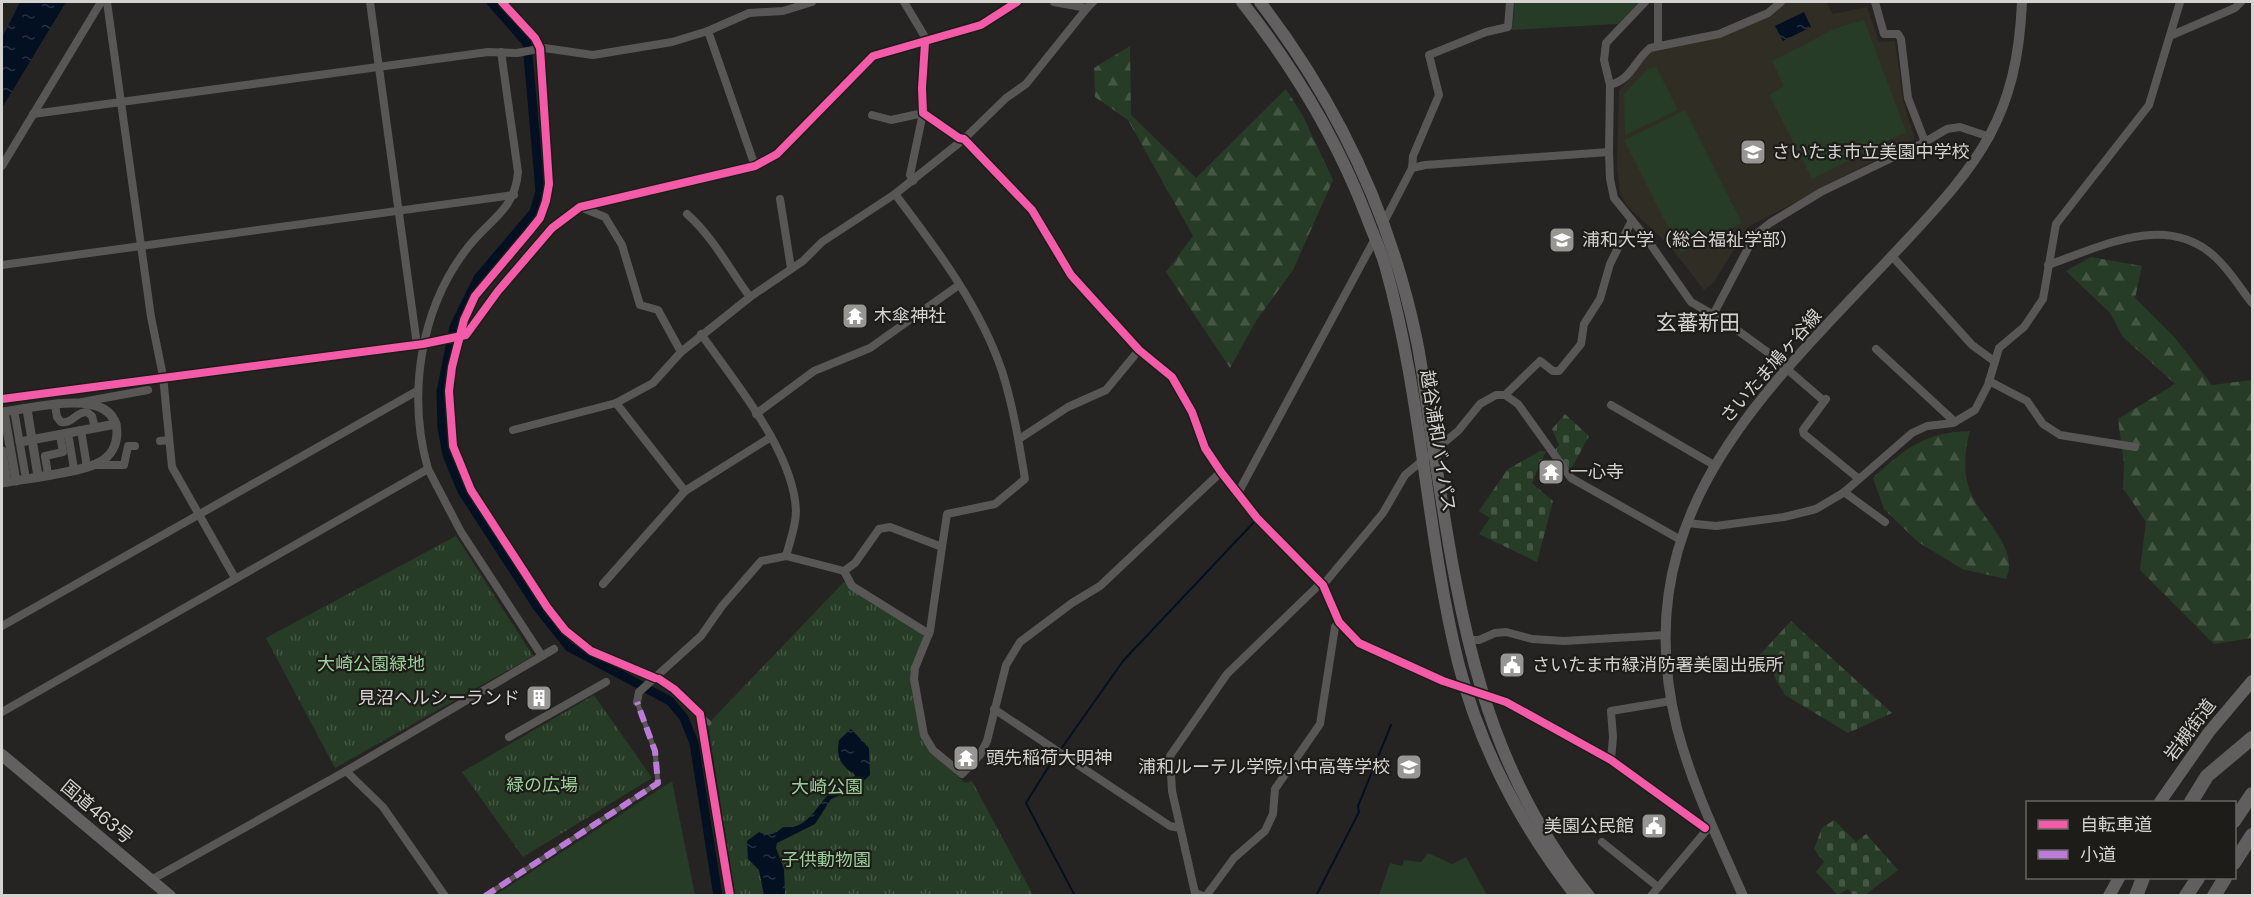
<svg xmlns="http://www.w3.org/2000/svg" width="2254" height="897" viewBox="0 0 2254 897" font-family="Poppins,'Noto Sans JP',sans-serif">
	<defs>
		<pattern id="forest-firs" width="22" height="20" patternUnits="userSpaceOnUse" patternTransform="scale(1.5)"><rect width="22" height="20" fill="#263c26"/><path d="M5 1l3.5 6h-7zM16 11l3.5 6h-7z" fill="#455744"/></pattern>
		<pattern id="cemetery-stones" width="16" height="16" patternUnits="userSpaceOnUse" patternTransform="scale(1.5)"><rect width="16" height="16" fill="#263c26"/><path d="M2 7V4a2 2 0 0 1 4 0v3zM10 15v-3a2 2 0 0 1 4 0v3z" fill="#455744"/></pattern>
		<pattern id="park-tufts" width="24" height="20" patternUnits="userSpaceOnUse" patternTransform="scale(1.5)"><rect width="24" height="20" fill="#263c26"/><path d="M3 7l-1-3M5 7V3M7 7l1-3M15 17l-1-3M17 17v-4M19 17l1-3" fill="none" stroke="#455744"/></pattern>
		<pattern id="water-ripples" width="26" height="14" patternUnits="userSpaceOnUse" patternTransform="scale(1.5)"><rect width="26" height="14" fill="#031022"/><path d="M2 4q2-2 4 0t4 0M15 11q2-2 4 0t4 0" fill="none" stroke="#273241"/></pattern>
	</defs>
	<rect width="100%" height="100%" fill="#262422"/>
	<!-- built -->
	<polygon fill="#302d24" points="1786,2 1826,2 1833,14 1867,7 1879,42 1895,41 1903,101 1915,139 1748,227 1714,282 1704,290 1669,245 1627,206 1620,193 1617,166 1619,91 1649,53 1657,49 1720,37"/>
	<!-- green -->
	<g fill="#263c26">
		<polygon points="1515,2 1639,2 1618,24 1512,30"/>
		<polygon points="1864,20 1906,132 1812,179 1769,95 1784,86 1772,61 1836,28"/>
		<polygon points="1656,67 1678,110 1625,135 1624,94 1649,68"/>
		<polygon points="1685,110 1742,223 1681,253 1624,140"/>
		<polygon points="672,781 695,895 495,895"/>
		<polygon points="1428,853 1452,864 1466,857 1487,895 1379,895 1390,863 1402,866 1404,860 1421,862"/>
	</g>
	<!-- forest -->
	<g fill="url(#forest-firs)">
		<polygon points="1130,46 1131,115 1196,178 1286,89 1303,116 1333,180 1293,270 1256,321 1230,368 1166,272 1193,236 1128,120 1095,97 1094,68"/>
		<polygon points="2091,257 2142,266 2135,298 2175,338 2212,385 2252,380 2252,638 2214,644 2140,570 2146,522 2123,488 2124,464 2118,419 2175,384 2123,337 2110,313 2066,271"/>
		<path d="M1970 431C1965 448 1963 467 1968 485 1976 516 2021 546 2006 579L1962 569 1918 542 1884 509 1873 478C1905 448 1926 432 1970 431Z"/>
	</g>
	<!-- cemetery -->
	<g fill="url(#cemetery-stones)">
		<polygon points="1565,414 1589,436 1570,471 1554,451 1559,445 1552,429"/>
		<polygon points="1540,451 1546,451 1532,483 1553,501 1537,562 1479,534 1490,518 1479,511 1508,469"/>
		<polygon points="1791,621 1892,713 1848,733 1785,695 1767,664 1756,659"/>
		<polygon points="1834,820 1856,842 1866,834 1898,870 1865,895 1853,895 1848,889 1838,895 1816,872 1824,862 1814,849 1822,828"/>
	</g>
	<!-- park -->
	<g fill="url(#park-tufts)">
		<polygon points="456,536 533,656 335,768 266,638"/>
		<polygon points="844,582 921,632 924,638 913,668 931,751 965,783 972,781 1033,895 735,895 708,724"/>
		<polygon points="594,695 652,778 523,857 462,772"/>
	</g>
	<!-- water -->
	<g fill="url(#water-ripples)">
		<polygon points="20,2 66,2 2,108 2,38"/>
		<polygon points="1804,12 1811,27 1783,41 1775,26"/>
		<path d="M851 729 869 748 870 775 855 789 831 799 815 824 777 843 776 848 784 869 785 895H764L759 870 748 859 747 841 759 832C769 837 775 834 783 827 810 831 817 801 835 789 841 785 848 786 853 783L855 775C840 765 836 757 839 740Z"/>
	</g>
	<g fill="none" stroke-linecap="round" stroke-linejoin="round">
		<!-- stream -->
		<g stroke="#031022" stroke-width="2">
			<polyline points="1061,749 1123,661 1255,521"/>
			<polyline points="1054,758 1026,803 1075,896"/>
			<polyline points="1316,896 1359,812 1358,806 1391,725"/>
		</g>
		<!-- canal -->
		<polyline stroke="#031022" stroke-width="9" points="491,2 527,43 540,191 534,212 478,278 454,327 441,392 442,428 447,455 462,491 538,608 569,647 670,701 684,718 694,743 718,896"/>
		<!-- pedestrian -->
		<g stroke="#585756" stroke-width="5">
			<polyline points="659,679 674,689 709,723"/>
			<polyline points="485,896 658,783 655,751 637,702"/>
		</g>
		<!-- minor -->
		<g stroke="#585756" stroke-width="8">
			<polyline points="107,2 151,317 163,376 172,467 235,578"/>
			<polyline points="370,2 417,345"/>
			<polyline points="904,2 928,42"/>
			<polyline points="1054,2 1087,8 1093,2"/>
			<polyline points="1645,2 1606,43 1604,60 1610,85 1609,152 1610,179 1614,198 1644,235 1691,302 1726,322 1766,351 1824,401"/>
			<polyline points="1658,2 1658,45"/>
			<polyline points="1875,2 1884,34 1898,34 1901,39 1908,98 1925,142"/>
			<polyline points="708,31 755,166"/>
			<polyline points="2172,35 2235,8 2241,2"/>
			<polyline points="925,43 922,88 923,113 959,138 964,139 1032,210 1071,275 1139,350 1172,377 1192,412 1205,448 1221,472 1257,518 1323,585 1339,622 1359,643 1443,681 1506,702 1611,760 1705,828"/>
			<path d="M1610 85C1632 79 1634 61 1650 48L1719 34 1768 13 1781 2"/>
			<polyline points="33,114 488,52 517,53 544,48 593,55 672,42 708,31 749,13 783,11 812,2"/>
			<polyline points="872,115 891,120 923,113 910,175 913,181"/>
			<polyline points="2,166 101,2"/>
			<polyline points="1412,168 1413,156 1439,95 1429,55 1486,32 1508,27 1510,2"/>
			<polyline points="780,199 791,268"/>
			<polyline points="580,207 605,217 622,245 640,305 658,310 681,352 750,297 803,261 822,242 895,194 964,139 1006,98 1026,84 1087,8"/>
			<path d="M687 214C714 238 729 269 750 297"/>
			<polyline points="1383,224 1412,168 1425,165 1609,152"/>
			<polyline points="1892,256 1972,345 1994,361"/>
			<polyline points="2,265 514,195"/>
			<path d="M2048 265C2100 247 2166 212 2214 256 2229 269 2240 288 2252 303"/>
			<polyline points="1713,315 1755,235 1770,223 1821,192 1925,142 1947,129 1960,127 1990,137"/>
			<path d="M701 334C734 381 794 452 796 511 796 526 790 541 786 556"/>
			<polyline points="1876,349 1955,422"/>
			<polyline points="1989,381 2027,401 2043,424 2060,435 2135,447"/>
			<polyline points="1505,395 1540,361 1553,371 1559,371 1581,344 1584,324 1600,299 1610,264 1632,220"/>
			<polyline points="2,399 423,344 466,335 498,291 552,228 580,207 755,166 777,154 873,56 981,25 1017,2"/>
			<polyline points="1826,399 1803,430 1804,434 1859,479"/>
			<polyline points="82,402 148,390"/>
			<polyline points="616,403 685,491"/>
			<path d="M55 405 57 417 61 422C73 424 75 412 87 412L92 416 95 428"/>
			<polyline points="1611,405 1714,465"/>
			<polyline points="14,410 26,479"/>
			<polyline points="756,414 814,371 870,348 959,285"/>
			<polyline points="81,430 87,467"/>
			<polyline points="513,430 616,403 653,383 681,352"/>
			<polyline points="68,433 74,469"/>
			<polyline points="1019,439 1068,407 1106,390 1139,350"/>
			<polyline points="160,441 169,440"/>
			<polyline points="94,465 124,465 128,446 135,446"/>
			<polyline points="428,469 461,532 542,656"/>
			<polyline points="48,474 45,456 63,452 60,435"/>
			<polyline points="1844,492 1885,522"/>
			<polyline points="1237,495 1376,237"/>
			<polyline points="1687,523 1716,526 1784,517 1816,509 1843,493 1912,433 1927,426 1953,423 1975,410 1988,385 1999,348 2024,327 2043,299 2056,224 2149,105 2180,2"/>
			<polyline points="942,547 930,631 915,668 914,679 924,735 933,750 962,774 980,755 987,741 1006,665 1020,642 1072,603 1100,586 1221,472"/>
			<polyline points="844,571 852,586 929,634"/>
			<polyline points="603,584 685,491 771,437"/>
			<polyline points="1323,585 1383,513 1405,475 1458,431 1480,404 1496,395 1505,395 1518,404 1571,478 1681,540"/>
			<polyline points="2,626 417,391"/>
			<polyline points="1467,640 1479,640 1495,633 1506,632 1532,639 1564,641 1666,635"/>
			<path d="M637 702 639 692 701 636 722 606 761 561 786 556 844 571 855 563 879 529 890 527 942 547 947 514 995 504 1025 479C1019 442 1013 406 1002 371 980 306 936 248 895 194"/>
			<polyline points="994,709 1170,826 1180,828"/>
			<path d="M2 712 428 469C407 395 420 307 469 246 490 219 515 210 518 172L501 52"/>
			<polyline points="509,737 606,682"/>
			<polyline points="1611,760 1613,737 1611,711 1671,701"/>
			<polyline points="1602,842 1658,887"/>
			<polyline points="151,880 346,771"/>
			<polyline points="445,896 383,807 346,771 554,649"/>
			<polyline points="1203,896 1195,893 1172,791 1170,756 1227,674 1321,583"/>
			<polyline points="1206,896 1234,858 1265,831 1273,814 1275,789 1320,724 1335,627 1339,622"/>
			<polyline points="1651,896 1710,826"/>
		</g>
		<!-- tertiary -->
		<g stroke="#585756" stroke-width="9">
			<polyline points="27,409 38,476"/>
			<path d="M2 412C31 409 115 384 117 432 117 445 111 456 100 462 83 472 24 479 2 483"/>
			<polyline points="4,412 16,481"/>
			<polyline points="20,442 116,424"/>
			<polyline points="2,451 7,482"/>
		</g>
		<!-- secondary -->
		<path stroke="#5c5a5a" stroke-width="10" d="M1743 896C1719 841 1692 786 1677 728 1623 509 1770 387 1904 243 1980 162 2017 117 2022 2"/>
		<!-- trunk -->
		<g stroke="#626060" stroke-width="12">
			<path d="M1242 2C1294 68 1336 137 1366 215 1372 232 1380 248 1385 265 1422 395 1426 532 1458 662 1480 748 1522 827 1576 896"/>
			<path d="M1260 2C1336 101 1390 214 1416 337 1423 369 1426 402 1431 433 1458 603 1476 757 1589 896"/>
			<polyline points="2,755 170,896"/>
			<polyline points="2160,802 2209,732 2252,681"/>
			<polyline points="2109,896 2119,878"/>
		</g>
		<!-- motorway -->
		<g stroke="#605e5e" stroke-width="14">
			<polyline points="2191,802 2207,776 2252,738"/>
			<polyline points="2234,821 2252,794"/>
			<polyline points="2234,863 2252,835"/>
			<polyline points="2136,896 2143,878"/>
			<polyline points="2186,896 2198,878"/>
			<polyline points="2214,896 2225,878"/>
		</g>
		<!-- quiet -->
		<polyline stroke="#bd7bd9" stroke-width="6" stroke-dasharray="12 6" stroke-linecap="butt" points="485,896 658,783 655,751 637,702"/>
		<!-- cycleway casing -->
		<g stroke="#1d1c18" stroke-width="11">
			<g id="cycleway">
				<polyline points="502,2 535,38 540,48 549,184 546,201 540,218 528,233 475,296 464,320 452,367 449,391 453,446 471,490 547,607 565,630 591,651 655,678"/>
				<polyline points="925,43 922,88 923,113 959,138 964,139 1032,210 1071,275 1139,350 1172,377 1192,412 1205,448 1221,472 1257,518 1323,585 1339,622 1359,643 1443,681 1506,702 1611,760 1705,828"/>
				<polyline points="2,399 423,344 466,335 498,291 552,228 580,207 755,166 777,154 873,56 981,25 1017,2"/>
				<polyline points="659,679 674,689 700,714 730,896"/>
			</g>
		</g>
		<!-- cycleway -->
		<use href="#cycleway" stroke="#f35aa7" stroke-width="8"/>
	</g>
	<!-- icons -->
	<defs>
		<g id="school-square" transform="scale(1.35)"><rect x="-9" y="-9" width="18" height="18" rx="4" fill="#979693" stroke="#1d1c18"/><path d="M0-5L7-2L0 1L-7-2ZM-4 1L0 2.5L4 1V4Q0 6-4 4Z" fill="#fff"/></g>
		<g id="university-square" transform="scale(1.35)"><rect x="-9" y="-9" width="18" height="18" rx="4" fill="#979693" stroke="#1d1c18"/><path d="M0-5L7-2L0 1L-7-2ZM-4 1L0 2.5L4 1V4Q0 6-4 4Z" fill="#fff"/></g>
		<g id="temple-square" transform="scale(1.35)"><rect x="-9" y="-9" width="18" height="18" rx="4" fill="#979693" stroke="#1d1c18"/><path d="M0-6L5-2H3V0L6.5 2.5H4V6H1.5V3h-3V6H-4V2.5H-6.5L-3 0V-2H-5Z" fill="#fff"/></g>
		<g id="civic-square" transform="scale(1.35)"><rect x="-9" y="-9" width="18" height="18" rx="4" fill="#979693" stroke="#1d1c18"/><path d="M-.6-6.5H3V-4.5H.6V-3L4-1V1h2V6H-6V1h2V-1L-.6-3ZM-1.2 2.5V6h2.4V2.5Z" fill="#fff"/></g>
		<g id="building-square" transform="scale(1.35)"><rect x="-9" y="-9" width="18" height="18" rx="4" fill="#979693" stroke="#1d1c18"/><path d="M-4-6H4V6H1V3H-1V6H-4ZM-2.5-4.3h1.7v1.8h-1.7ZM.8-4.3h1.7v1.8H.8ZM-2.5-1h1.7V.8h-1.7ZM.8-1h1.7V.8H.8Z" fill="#fff"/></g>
	</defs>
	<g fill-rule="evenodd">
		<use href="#school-square" x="1753" y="152"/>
		<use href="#university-square" x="1562" y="240"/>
		<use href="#temple-square" x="855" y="316"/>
		<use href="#temple-square" x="1551" y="472"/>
		<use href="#civic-square" x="1512" y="665"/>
		<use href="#building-square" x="539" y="698"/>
		<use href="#temple-square" x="966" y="758"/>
		<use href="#school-square" x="1409" y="767"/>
		<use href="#civic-square" x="1654" y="826"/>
	</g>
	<g text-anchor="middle" stroke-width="4.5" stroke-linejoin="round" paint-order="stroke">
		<!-- poi labels -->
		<g font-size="18" fill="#d4d3d0" stroke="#1d1c18" text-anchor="start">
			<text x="1772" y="158">さいたま市立美園中学校</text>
			<text x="1582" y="246">浦和大学（総合福祉学部）</text>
			<text x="874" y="322">木傘神社</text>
			<text x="1570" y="478">一心寺</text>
			<text x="1532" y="671">さいたま市緑消防署美園出張所</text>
			<text x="520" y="704" text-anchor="end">見沼ヘルシーランド</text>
			<text x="986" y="764">頭先稲荷大明神</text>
			<text x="1390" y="773" text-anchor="end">浦和ルーテル学院小中高等学校</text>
			<text x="1634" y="832" text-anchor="end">美園公民館</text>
		</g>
		<!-- street labels -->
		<g font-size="18" fill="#d4d3d0" stroke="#1d1c18">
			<text transform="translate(1771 366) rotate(-49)" y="6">さいたま鳩ヶ谷線</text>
			<text transform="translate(1438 441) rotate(81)" y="6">越谷浦和バイパス</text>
			<text transform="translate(2190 730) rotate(-53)" y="6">岩槻街道</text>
			<text transform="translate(97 812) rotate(40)" y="6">国道463号</text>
		</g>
		<!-- park labels -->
		<g font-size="18" fill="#99d099" stroke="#1d1c18">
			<text x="371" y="670">大崎公園緑地</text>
			<text x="542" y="791">緑の広場</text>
			<text x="827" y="793">大崎公園</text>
			<text x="826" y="866">子供動物園</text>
		</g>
		<!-- quarter labels -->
		<g font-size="21" fill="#d4d3d0" stroke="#1d1c18">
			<text x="1698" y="330">玄蕃新田</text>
		</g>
	</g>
	<!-- border -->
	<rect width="2254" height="897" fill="none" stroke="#d4d3d0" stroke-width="6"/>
	<!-- legend -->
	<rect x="2026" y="801" width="210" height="78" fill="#1d1c18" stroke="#666562" stroke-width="1.5"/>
	<rect x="2038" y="820" width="30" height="9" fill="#f35aa7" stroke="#666562" stroke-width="1.5"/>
	<text x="2080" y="831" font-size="18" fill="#d4d3d0">自転車道</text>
	<rect x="2038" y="850" width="30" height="9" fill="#bd7bd9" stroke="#666562" stroke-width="1.5"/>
	<text x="2080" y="861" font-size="18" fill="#d4d3d0">小道</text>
</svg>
